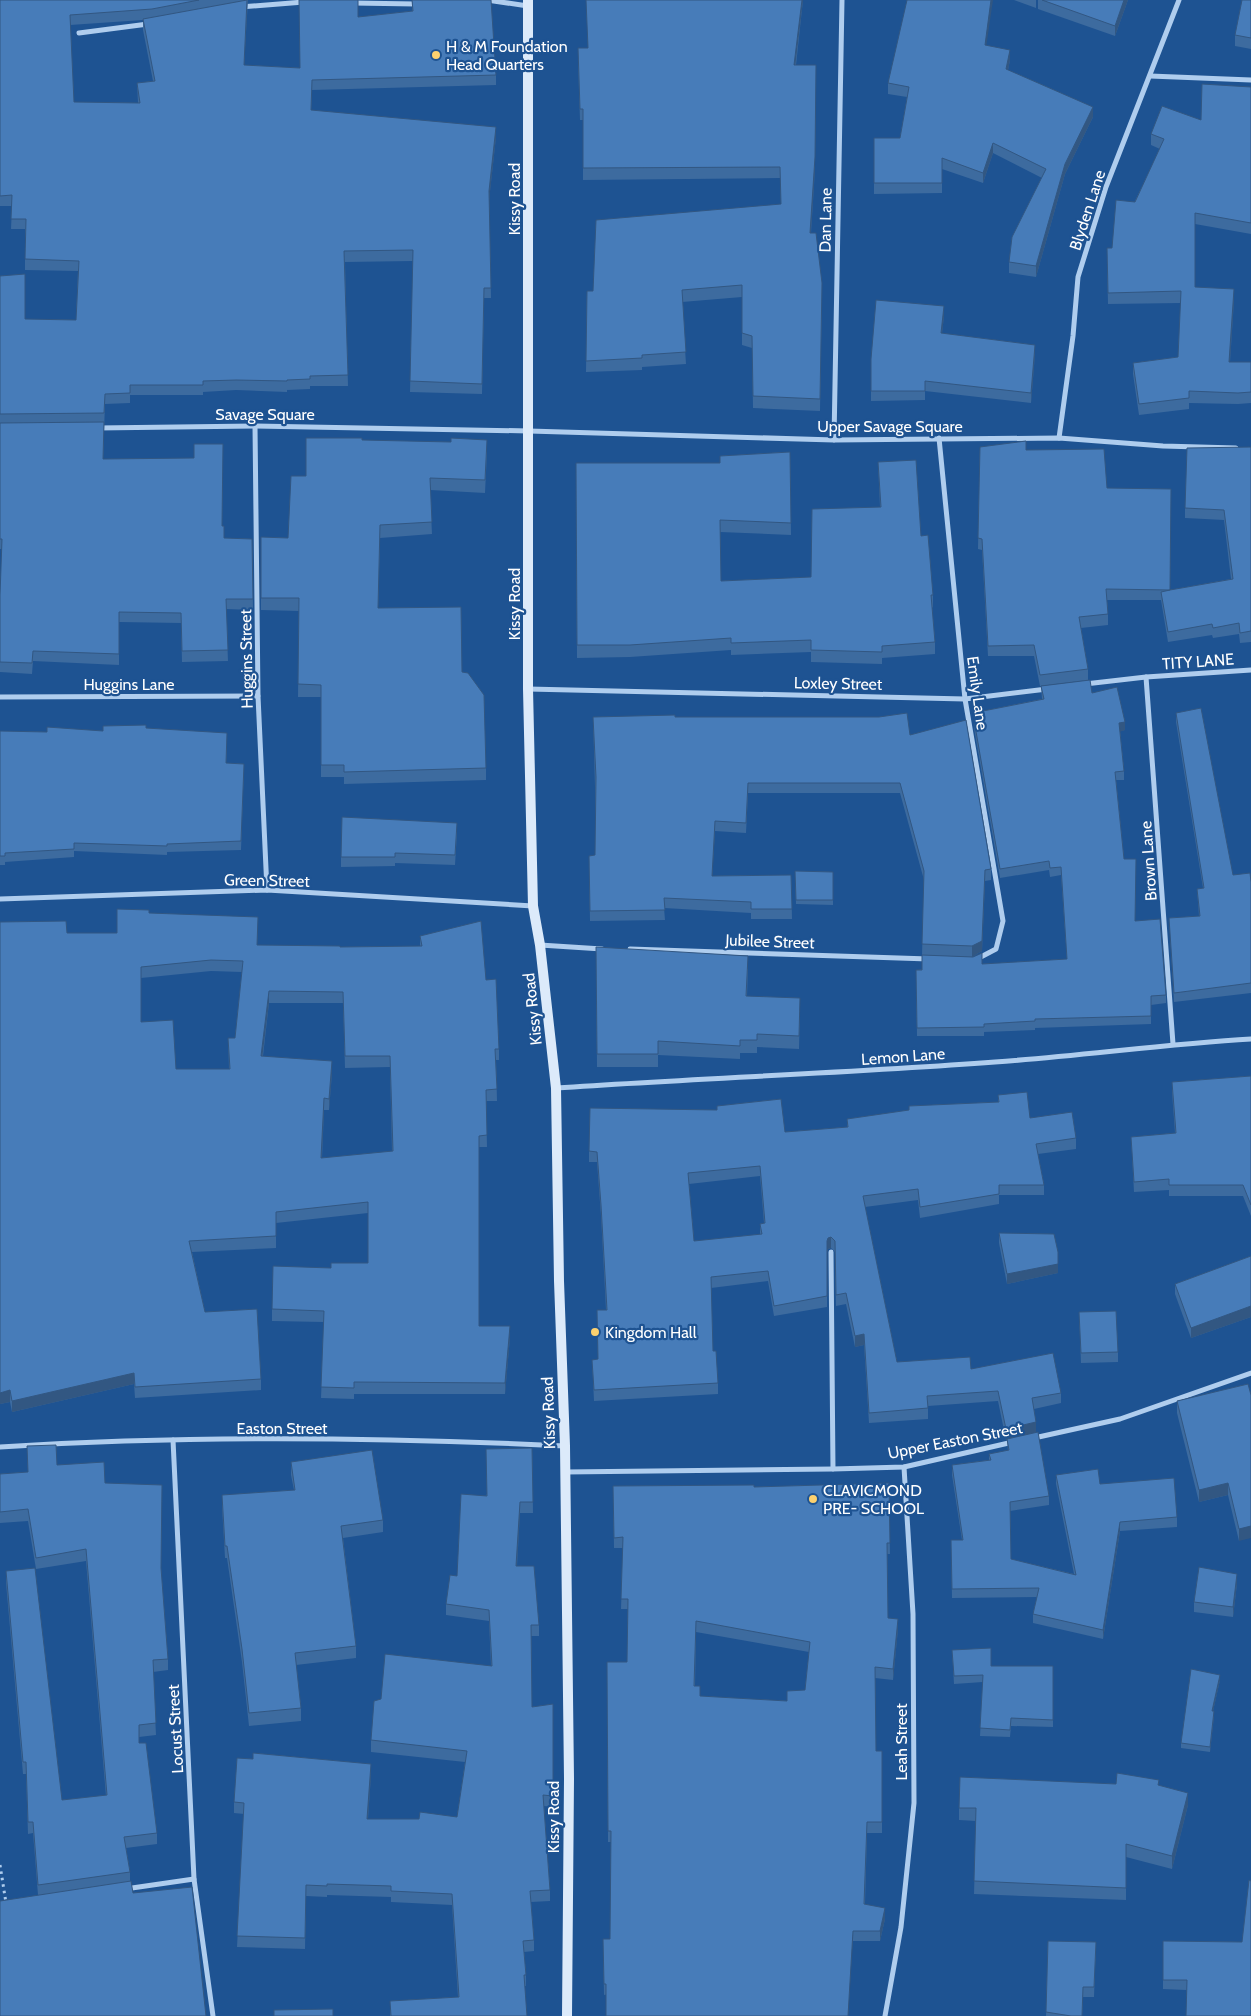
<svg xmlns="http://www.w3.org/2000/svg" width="1251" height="2016" viewBox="0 0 1251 2016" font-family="Cabin,sans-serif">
	<rect width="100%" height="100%" fill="#1e5392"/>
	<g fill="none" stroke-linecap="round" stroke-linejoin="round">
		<!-- path -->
		<polyline stroke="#afcdee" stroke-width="3" stroke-dasharray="2.5 4" stroke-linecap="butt" points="0,1865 6,1903"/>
		<!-- street -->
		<g stroke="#afcdee" stroke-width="5">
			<polyline points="487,0 528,6"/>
			<polyline points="353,3 416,4"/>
			<polyline points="240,7 304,2"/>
			<polyline points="79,33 148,24"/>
			<polyline points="1150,76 1251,80"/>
			<polyline points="255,426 258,696 267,890"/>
			<polyline points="97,428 255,426 529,431 834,440 1059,438 1163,446 1236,448"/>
			<polyline points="939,438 965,699 1003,921 996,949 977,959"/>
			<polyline points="1059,438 1073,336 1078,277 1106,187 1179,0"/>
			<polyline points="834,440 842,0"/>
			<polyline points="1146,677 1173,1044"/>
			<polyline points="1085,684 1146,677 1251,670"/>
			<polyline points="528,689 965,699 1047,689"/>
			<polyline points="0,697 258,696"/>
			<polyline points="0,899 267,890 533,906"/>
			<polyline points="540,945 602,949"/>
			<polyline points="630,949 929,959"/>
			<path d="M556 1088C702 1078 849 1073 995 1062 1080 1056 1165 1044 1251 1039"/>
			<polyline points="831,1252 833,1469"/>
			<polyline points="1034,1438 1120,1419 1251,1373"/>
			<polyline points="173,1440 194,1879 213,2016"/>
			<path d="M0 1447C188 1435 377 1437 565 1446"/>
			<polyline points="565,1472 833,1469 904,1467 1013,1442"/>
			<polyline points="125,1889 194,1879"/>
			<polyline points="885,2016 901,1927 914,1803 913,1614 904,1467"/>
		</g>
		<!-- secondary -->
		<polyline stroke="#dceafa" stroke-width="10" points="528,0 528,689 533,906 540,945 556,1088 559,1281 565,1446 569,1779 567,2016"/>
	</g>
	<!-- wall -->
	<g fill="#3d6b9f" fill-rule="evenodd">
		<path d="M0 0H248L244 65 300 68 358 17 412 11V0L496 75V85L312 90 311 110 496 137 489 200 491 298H484L482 394 410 392 413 261 345 262 348 386H310V389L287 390V392L236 390 203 392V395H130V403L105 404 103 459 222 526 224 538 252 539 253 610 226 609 228 661 182 662 181 623 119 622V665L33 661 32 674 0 672V595L2 549H0V276L25 319 76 320 78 271 25 270V229H11L12 206H0ZM143 20V30L153 81 137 83 138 103 74 102 70 25Z"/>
		<polygon points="803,0 796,65 815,169 811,233 822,283 820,411 753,408 752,348 742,345 742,297 682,302 686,364 642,367 642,370 586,372 587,291 593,291 781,204 780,178 583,180 583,120 580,120 578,60 587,48"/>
		<polygon points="1014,0 1036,0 1036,8"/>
		<polygon points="1038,0 1128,0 1115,36 1038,9"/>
		<polygon points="1251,0 1251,49 1235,46 1235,35"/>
		<polygon points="986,45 1010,60 1008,70 1093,117 1065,174 1036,277 1009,273 1009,262 1042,178 993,153 983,183 942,169 942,193 874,194 874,138 900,138 907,97 888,94 888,83"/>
		<polygon points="1251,87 1251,234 1195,224 1195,287 1234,300 1230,362 1251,362 1251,403 1238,404 1189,403 1189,409 1139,415 1133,374 1133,363 1178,357 1181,303 1108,304 1107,259 1160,149 1151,145 1151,134 1201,120"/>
		<polygon points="944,316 942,333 1035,354 1031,403 925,391 925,400 871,401 871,359"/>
		<polygon points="362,440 487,452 485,493 430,490 432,534 380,538 378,608 462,672 486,768 486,780 344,784 344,777 321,777 321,697 298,697 299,611 261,610 261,537 288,538 306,476"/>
		<polygon points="980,447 1026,450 1107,488 1170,590 1231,579 1224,520 1185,518 1185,508 1251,447 1251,642 1240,643 1239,634 1213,638 1212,635 1168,642 1161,600 1107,600 1108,614 1108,625 1081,628 1088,669 1088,680 1040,686 1034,656 988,656 982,550 978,549"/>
		<polygon points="790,452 791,535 720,532 721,581 811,577 880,507 878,462 921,536 933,595 933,607 932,608 935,642 935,654 882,658 882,664 811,662 811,652 731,655 731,650 630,657 577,658 576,463 720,463 720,456"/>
		<polygon points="1041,686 1092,693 1125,730 1120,731 1124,771 1124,780 1116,780 1124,859 1135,921 1166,995 1166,1003 1151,1005 1151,1024 1035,1028 1035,1030 984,1032 984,1036 917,1036 916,970 982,964 1067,959 1061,875 1050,877 1049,870 1000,878 974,728 974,720 978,719 978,712 1042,699"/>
		<polygon points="1176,713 1233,875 1251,882 1251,993 1174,1002 1169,918 1199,916 1197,889 1203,888 1176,722"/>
		<polygon points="593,717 675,717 910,735 991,869 991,880 985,881 982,951 972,957 922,955 924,880 900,793 748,793 746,833 715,831 712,876 791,875 792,919 751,919 751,913 664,908 665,920 590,921 589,866 595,855 595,787"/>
		<polygon points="146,728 227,742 226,763 244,764 241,850 167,852 167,855 74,851 74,857 5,862 5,865 0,865 0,731 47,732 103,731"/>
		<polygon points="457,832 455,865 395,863 395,866 341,867 341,857"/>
		<polygon points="795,871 833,872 833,905 796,904"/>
		<path d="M149 913 258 945 340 947 420 946V936L486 980 499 1049V1060H496L497 1101H486L487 1147H479V1326L510 1337 505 1394H354V1399L321 1398 324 1322 272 1321V1309L331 1268 368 1263V1213L276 1223V1248L192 1252 205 1312 261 1379V1390L135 1398 134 1384 12 1412 10 1402 0 1404 67 933H117ZM211 971 242 972 235 1038H228L229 1069H176L141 1022V978ZM269 1003H343L345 1068 390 1067 392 1152 322 1158 324 1110H329L332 1073 263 1056Z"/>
		<polygon points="596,947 748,969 747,996 800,1011 799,1049 757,1047 757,1053 740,1053 740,1059 658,1055 658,1067 597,1067"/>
		<polygon points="1251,1076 1251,1216 1243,1196 1169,1196 1169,1190 1134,1192 1131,1137 1175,1133 1172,1092 1172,1082"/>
		<path d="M998 1095 1030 1118 1076 1138V1149L1038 1154 1044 1185V1195H999V1204L920 1218 918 1200 865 1207 897 1362 971 1369 1061 1393V1403L1034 1409 1036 1433 1049 1496V1505L1010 1511 1011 1559 1074 1574 1056 1484V1475L1100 1484 1177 1517V1527L1120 1531 1103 1639 1033 1623V1614L1037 1597 952 1598 951 1540H962L952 1475V1465L989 1460V1454L1008 1451 1007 1440H1006L998 1401 928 1406V1419L869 1423 864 1345 855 1347 846 1304 836 1306 835 1252 831 1248 828 1249 827 1252V1307L774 1316 768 1281 711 1288 713 1351 718 1383V1394L594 1401 592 1360H598L606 1310 601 1216 597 1162H589V1151L717 1110V1106L785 1132 847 1127V1119L909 1111V1106L998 1102ZM760 1176 764 1223 760 1224V1235L694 1241 689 1184Z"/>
		<polygon points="999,1233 1058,1273 1007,1284 999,1243"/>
		<polygon points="1251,1256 1251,1317 1191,1338 1175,1294 1175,1284"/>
		<polygon points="1079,1312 1118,1352 1118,1362 1081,1363"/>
		<polygon points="1248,1384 1239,1541 1228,1495 1199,1502 1177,1413 1177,1401"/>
		<polygon points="27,1446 57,1465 105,1483 161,1570 168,1659 168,1670 153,1672 156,1735 139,1737 139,1743 157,1833 157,1844 126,1848 130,1872 130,1881 133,1893 38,1895 33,1833 28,1834 26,1774 23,1774 6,1583 6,1571 62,1800 106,1796 86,1561 36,1569 28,1521 0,1523 0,1474 28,1472"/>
		<polygon points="532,1448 533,1513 520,1513 517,1566 539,1625 539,1636 531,1636 532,1707 553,1704 553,1807 544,1806 550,1890 550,1901 531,1902 534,1940 534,1951 524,1952 526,1975 526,1986 524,1986 527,2016 390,2016 390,2001 458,1997 452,1905 391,1902 391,1897 327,1895 327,1897 306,1896 305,1949 237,1947 244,1814 234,1813 234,1802 253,1759 253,1753 371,1775 368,1819 419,1819 457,1817 465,1762 371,1752 371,1740 381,1699 491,1666 489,1621 446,1615 446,1604 457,1576 486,1495"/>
		<polygon points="291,1462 383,1520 383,1532 343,1538 356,1646 356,1658 296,1665 301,1708 301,1721 249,1726 242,1662 227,1558 225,1558 222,1507 222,1495 294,1490 291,1475"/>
		<path d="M889 1483 890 1554H887L888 1618 898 1629 893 1680 875 1678 876 1751H882V1833H867L865 1904 885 1919 880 1941H853L604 1995 603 1939H610L611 1842H608L607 1662H627L628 1609H621L623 1548H614L613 1486 754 1487ZM696 1632 809 1652 805 1690 787 1701 700 1696 695 1686Z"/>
		<polygon points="1237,1584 1233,1617 1194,1612 1194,1602"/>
		<polygon points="952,1650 991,1666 1053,1666 1053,1727 1011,1726 1010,1737 980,1736 983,1682 954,1684"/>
		<polygon points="1220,1680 1213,1711 1214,1716 1210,1752 1181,1748 1181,1743"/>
		<polygon points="1116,1784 1159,1785 1188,1805 1172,1869 1126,1857 1126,1900 974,1894 976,1821 959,1820 959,1808"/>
		<polygon points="1048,1941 1096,1942 1094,1997 1083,1997 1082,2016 1046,2016"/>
		<polygon points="1163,1941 1242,1942 1251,2016 1186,1990 1163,1989"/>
	</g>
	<!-- shaded-wall -->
	<g fill="#325782">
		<polygon points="247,0 247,10 244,75 244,65"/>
		<polygon points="802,0 803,0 794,76 794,65"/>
		<polygon points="991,0 993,0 985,55 985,45"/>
		<polygon points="1124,0 1128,0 1115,36 1115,26"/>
		<polygon points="1010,50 1010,60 1006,80 1006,69"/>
		<polygon points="816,77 815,169 810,245 810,233"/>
		<polygon points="1093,107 1093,117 1065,174 1036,277 1036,266 1065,164"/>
		<polygon points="496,127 496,137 489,201 489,191"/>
		<polygon points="993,143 993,153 983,183 983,173"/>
		<polygon points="1234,289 1234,300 1229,374 1229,362"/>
		<polygon points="944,306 944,316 941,343 941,333"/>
		<polygon points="1035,345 1035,354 1031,403 1031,393"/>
		<polygon points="1125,722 1125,730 1119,732 1119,723"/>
		<polygon points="715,821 715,831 712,886 712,876"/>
		<polygon points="985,881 982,951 972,957 972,946"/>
		<polygon points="269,991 269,1003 261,1067 261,1056"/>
		<polygon points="332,1061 332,1073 329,1110 329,1099"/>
		<polygon points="324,1098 324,1110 321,1169 321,1158"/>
		<polygon points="831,1237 831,1248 828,1249 827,1252 827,1241 828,1238"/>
		<polygon points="1058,1264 1058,1273 1007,1284 1007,1274"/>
		<polygon points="1251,1306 1251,1317 1191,1338 1191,1328"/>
		<polygon points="510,1326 510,1337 505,1394 505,1383"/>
		<polygon points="864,1334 864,1345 855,1347 855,1336"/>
		<polygon points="134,1373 134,1384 12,1412 12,1401"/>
		<polygon points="10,1390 10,1402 0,1404 0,1393"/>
		<polygon points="1036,1422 1036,1433 1006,1440 1006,1429"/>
		<polygon points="1228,1483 1228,1495 1199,1502 1199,1490"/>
		<polygon points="520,1502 520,1513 516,1577 516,1566"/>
		<polygon points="1120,1522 1120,1531 1103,1639 1103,1630"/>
		<polygon points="1251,1526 1251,1538 1239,1541 1239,1529"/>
		<polygon points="1237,1574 1237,1584 1233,1617 1233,1607"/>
		<polygon points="898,1619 898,1629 893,1680 893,1669"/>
		<polygon points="1220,1675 1220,1680 1212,1716 1212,1711"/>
		<polygon points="1214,1711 1214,1716 1210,1752 1210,1747"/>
		<polygon points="371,1764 371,1775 367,1830 367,1819"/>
		<polygon points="1188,1793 1188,1805 1172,1869 1172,1856"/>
		<polygon points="885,1908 885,1919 880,1941 880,1931"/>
		<polygon points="853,1931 853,1941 848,2016"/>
	</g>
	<!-- building -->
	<g fill="#477cb9" stroke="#325782" fill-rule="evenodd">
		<polygon points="0,0 199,0 152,9 70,15 74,102 140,103 137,83 155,81 143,19 247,0 244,65 300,68 299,0 358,0 358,17 413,11 412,0 491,0 496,75 312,80 311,110 496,127 489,191 491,288 484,288 482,384 410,381 413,250 344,251 348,375 310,376 310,379 287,380 287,381 236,380 203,381 203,385 130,385 130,393 105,394 104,413 0,414 0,276 25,274 25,319 76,320 79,261 25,259 26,219 11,219 12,195 0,196"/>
		<polygon points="586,0 802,0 794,65 816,65 815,157 810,233 816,233 822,283 820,399 753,396 752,336 742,333 742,285 682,290 686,352 642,355 642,358 586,361 587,291 593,291 596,220 781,204 780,167 583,168 583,109 580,109 578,48 588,48"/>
		<polygon points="907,0 991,0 985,45 1010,50 1006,69 1093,107 1065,164 1036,266 1009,262 1012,237 1046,169 993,143 983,173 942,158 942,183 874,183 874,138 900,138 909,87 888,83"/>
		<polygon points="1042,0 1124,0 1115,26"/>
		<polygon points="1242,0 1251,0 1251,38 1235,35"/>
		<polygon points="1202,84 1251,87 1251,223 1195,213 1195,287 1234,289 1229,362 1251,362 1251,392 1238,393 1189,391 1189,398 1139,404 1133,363 1178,357 1181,291 1108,293 1107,248 1112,248 1116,200 1135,202 1164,139 1151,134 1162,106 1201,120"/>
		<polygon points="876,300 944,306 941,333 1035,345 1031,393 925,381 925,391 871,391 871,359"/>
		<polygon points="104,422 103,459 194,458 194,444 223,444 222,526 224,526 224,538 252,539 253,599 226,599 228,650 182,651 181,613 119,612 119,654 33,651 32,663 0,662 0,595 2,539 0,539 0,423"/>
		<polygon points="306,438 362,438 362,440 451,442 451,438 487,440 485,480 430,478 432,522 380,525 378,608 461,607 462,672 468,673 484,695 486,768 344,772 344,765 321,765 321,685 298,684 299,598 261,598 261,537 288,538 291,476 306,476"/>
		<polygon points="1026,441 1026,450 1104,449 1107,488 1171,489 1170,590 1233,579 1224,510 1185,508 1187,448 1251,447 1251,631 1240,633 1239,623 1213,628 1212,624 1168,632 1161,592 1170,590 1106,589 1108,614 1079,617 1088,669 1040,675 1034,645 988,646 982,539 978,538 980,447"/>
		<polygon points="790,452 791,523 720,520 721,581 811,577 812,509 881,507 878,462 916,460 921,536 928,535 933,595 931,595 935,642 882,646 882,652 811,650 811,640 731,643 731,638 630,645 577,645 576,463 720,463 720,456"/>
		<polygon points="1090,680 1092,693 1117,687 1125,722 1119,723 1124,771 1115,772 1124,859 1136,859 1135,921 1160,919 1166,995 1151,996 1151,1016 1035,1019 1035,1021 984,1024 984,1027 917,1028 916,970 922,970 922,955 973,957 982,953 982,964 1067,959 1061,867 1050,868 1049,861 1000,869 974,720 979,718 978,712 1044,699 1041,686"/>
		<polygon points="1201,708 1233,875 1250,873 1251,882 1251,983 1174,993 1169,918 1200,916 1197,889 1204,888 1176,713"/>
		<polygon points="907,713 910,735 966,720 991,869 985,870 982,941 972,946 922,944 924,871 900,783 748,783 746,823 715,821 712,876 791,875 792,909 751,909 751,902 664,898 665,910 590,911 589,856 595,855 596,777 593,717 675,715 675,717 879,717"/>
		<polygon points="146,725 146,728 227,733 226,763 244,764 241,841 167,844 167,846 74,843 74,849 5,853 5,856 0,856 0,731 47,732 47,727 103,731 103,726"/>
		<polygon points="342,817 457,823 455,855 395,853 395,857 341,857"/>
		<polygon points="795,871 833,872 833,900 796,900"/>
		<path d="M117 909 149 910V913L258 917 257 945 340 946V947L422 946 420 936 481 921 486 980 496 979 499 1049H495L497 1089 486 1090 487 1135 479 1136V1326H510L505 1383 354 1382V1388L321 1387 324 1311 272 1309 273 1266 331 1268V1263H368V1202L276 1212V1236L189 1241 205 1312 257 1309 261 1379 135 1387 134 1373 12 1401 10 1390 0 1393V922L66 921 67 933H117ZM211 960 243 961 235 1038H228L230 1069H176L173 1020 141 1022V967ZM269 991 343 992 345 1056H390L393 1151 321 1158 324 1098 329 1099 332 1061 261 1056Z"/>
		<polygon points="596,947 748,956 746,996 800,998 799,1036 757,1034 757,1040 740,1040 740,1046 658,1041 658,1054 597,1054"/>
		<polygon points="1251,1076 1251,1205 1243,1185 1169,1185 1169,1179 1134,1182 1131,1137 1176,1133 1172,1082"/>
		<path d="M1027 1092 1030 1118 1072 1112 1076 1138 1036 1144 1044 1185H999V1194L920 1207 918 1189 863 1196 897 1362 970 1357 971 1369 1053 1353 1061 1393 1032 1398 1036 1422 1006 1429 998 1391 927 1396 928 1408 869 1413 864 1334 855 1336 846 1293 836 1295 835 1241 831 1237 828 1238 827 1241V1296L774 1306 768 1271 711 1277 713 1351H716L718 1383 594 1390 592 1360 598 1359 597 1310H607L601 1205 597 1152 589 1151 590 1108 717 1110V1106L781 1099 785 1132 848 1127 847 1119 909 1110V1106L999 1102 998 1095ZM760 1166 765 1223 760 1224 762 1234 694 1241 688 1173Z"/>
		<polygon points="999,1233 1054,1234 1058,1252 1058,1264 1007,1274"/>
		<polygon points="1251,1256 1251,1306 1191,1328 1175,1284"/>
		<polygon points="1116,1311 1118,1352 1081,1353 1079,1312"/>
		<polygon points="1248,1384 1251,1395 1251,1526 1239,1529 1228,1483 1199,1490 1177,1401"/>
		<polygon points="1038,1432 1049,1496 1010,1502 1011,1559 1076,1575 1056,1475 1098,1469 1100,1484 1174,1478 1177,1517 1120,1522 1103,1630 1033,1614 1039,1588 952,1589 951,1540 963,1540 952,1465 991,1460 989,1454 1009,1450 1007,1439"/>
		<polygon points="56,1445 57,1465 104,1462 105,1483 162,1485 161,1568 168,1659 153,1660 156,1723 139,1725 139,1743 146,1743 157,1833 124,1837 130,1872 38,1885 33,1822 28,1822 26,1762 23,1762 6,1571 35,1568 62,1800 107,1795 86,1549 36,1558 28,1509 0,1512 0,1474 28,1472 27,1446"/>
		<polygon points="532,1448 533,1502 520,1502 516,1566 534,1566 539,1625 531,1625 532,1707 553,1704 553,1796 543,1795 550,1890 530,1891 534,1940 523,1941 526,1975 524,1975 527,2016 391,2016 390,2001 459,1997 452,1894 391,1891 391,1886 327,1884 327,1886 306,1885 305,1938 237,1936 244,1803 234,1802 237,1758 253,1759 253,1753 371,1764 367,1819 419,1819 420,1812 457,1817 467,1751 371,1740 374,1701 381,1699 385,1654 492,1666 489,1610 446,1604 450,1575 457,1576 461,1494 487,1496 486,1449"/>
		<polygon points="372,1450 383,1520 341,1526 356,1646 295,1653 301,1708 249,1713 242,1649 227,1546 225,1546 222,1495 295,1490 291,1462"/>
		<path d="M889 1483 890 1543H887L888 1618 898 1619 893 1669 875 1667 876 1751H882V1822H867L864 1904 885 1908 880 1931H853L848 2016H606V1984H604L603 1939H610L611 1831H608L607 1662H627L628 1599H621L623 1537 614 1538 613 1486 754 1485V1487ZM696 1621 810 1642 805 1690 787 1691V1701L700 1696V1686H694Z"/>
		<polygon points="1199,1567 1237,1574 1233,1607 1194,1602"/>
		<polygon points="991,1648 991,1666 1053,1666 1053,1720 1011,1718 1010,1730 980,1728 983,1675 954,1676 952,1650"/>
		<polygon points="1191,1669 1220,1675 1212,1711 1214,1711 1210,1747 1181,1743"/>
		<polygon points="1117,1773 1159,1780 1158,1785 1188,1793 1172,1856 1126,1844 1126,1888 974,1881 976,1808 959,1808 960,1777 1116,1784"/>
		<polygon points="1249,1880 1251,1881 1251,2016 1186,2016 1187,1980 1163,1980 1163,1941 1242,1942"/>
		<polygon points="131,1881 133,1893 192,1887 206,2016 0,2016 0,1901"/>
		<polygon points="1048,1941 1096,1942 1094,1987 1083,1987 1082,2016 1071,2016 1046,2012"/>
		<polygon points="333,2009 333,2016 274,2016 274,2010"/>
	</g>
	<!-- markers -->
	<g fill="#fcd16f" stroke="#1e5392" stroke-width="2">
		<circle cx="436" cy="55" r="5"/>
		<circle cx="595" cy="1332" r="5"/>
		<circle cx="813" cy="1499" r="5"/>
	</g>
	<g text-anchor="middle" stroke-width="4.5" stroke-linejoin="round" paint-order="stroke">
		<!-- poi labels -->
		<g font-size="16" fill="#fff" stroke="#1e5392" text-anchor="start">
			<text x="446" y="52">H &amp; M Foundation<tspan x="446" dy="18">Head Quarters</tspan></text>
			<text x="605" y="1338">Kingdom Hall</text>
			<text x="823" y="1496">CLAVICMOND<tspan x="823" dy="18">PRE- SCHOOL</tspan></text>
		</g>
		<!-- street labels -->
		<g font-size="16" fill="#fff" stroke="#1e5392">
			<text transform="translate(514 199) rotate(-90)" y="6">Kissy Road</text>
			<text transform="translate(1087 210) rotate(-72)" y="6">Blyden Lane</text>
			<text transform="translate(825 220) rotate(-89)" y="6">Dan Lane</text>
			<text x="265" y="420">Savage Square</text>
			<text x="890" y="432">Upper Savage Square</text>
			<text transform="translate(514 604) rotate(-90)" y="6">Kissy Road</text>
			<text transform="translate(246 659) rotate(-91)" y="6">Huggins Street</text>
			<text transform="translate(1198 661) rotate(-4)" y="6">TITY LANE</text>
			<text transform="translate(838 683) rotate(1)" y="6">Loxley Street</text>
			<text x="129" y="690">Huggins Lane</text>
			<text transform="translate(978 693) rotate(82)" y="6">Emily Lane</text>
			<text transform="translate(1148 861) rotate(-94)" y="6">Brown Lane</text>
			<text transform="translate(267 880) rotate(1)" y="6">Green Street</text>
			<text transform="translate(770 941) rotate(2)" y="6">Jubilee Street</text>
			<text transform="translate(532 1009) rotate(-96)" y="6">Kissy Road</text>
			<text transform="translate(903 1056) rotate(-4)" y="6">Lemon Lane</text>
			<text transform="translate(548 1413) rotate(-92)" y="6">Kissy Road</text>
			<text x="282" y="1434">Easton Street</text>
			<text transform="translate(955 1440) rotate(-11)" y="6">Upper Easton Street</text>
			<text transform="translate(175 1729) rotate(-93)" y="6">Locust Street</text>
			<text transform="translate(901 1742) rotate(-90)" y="6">Leah Street</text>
			<text transform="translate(553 1817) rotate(-90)" y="6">Kissy Road</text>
		</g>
	</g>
</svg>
